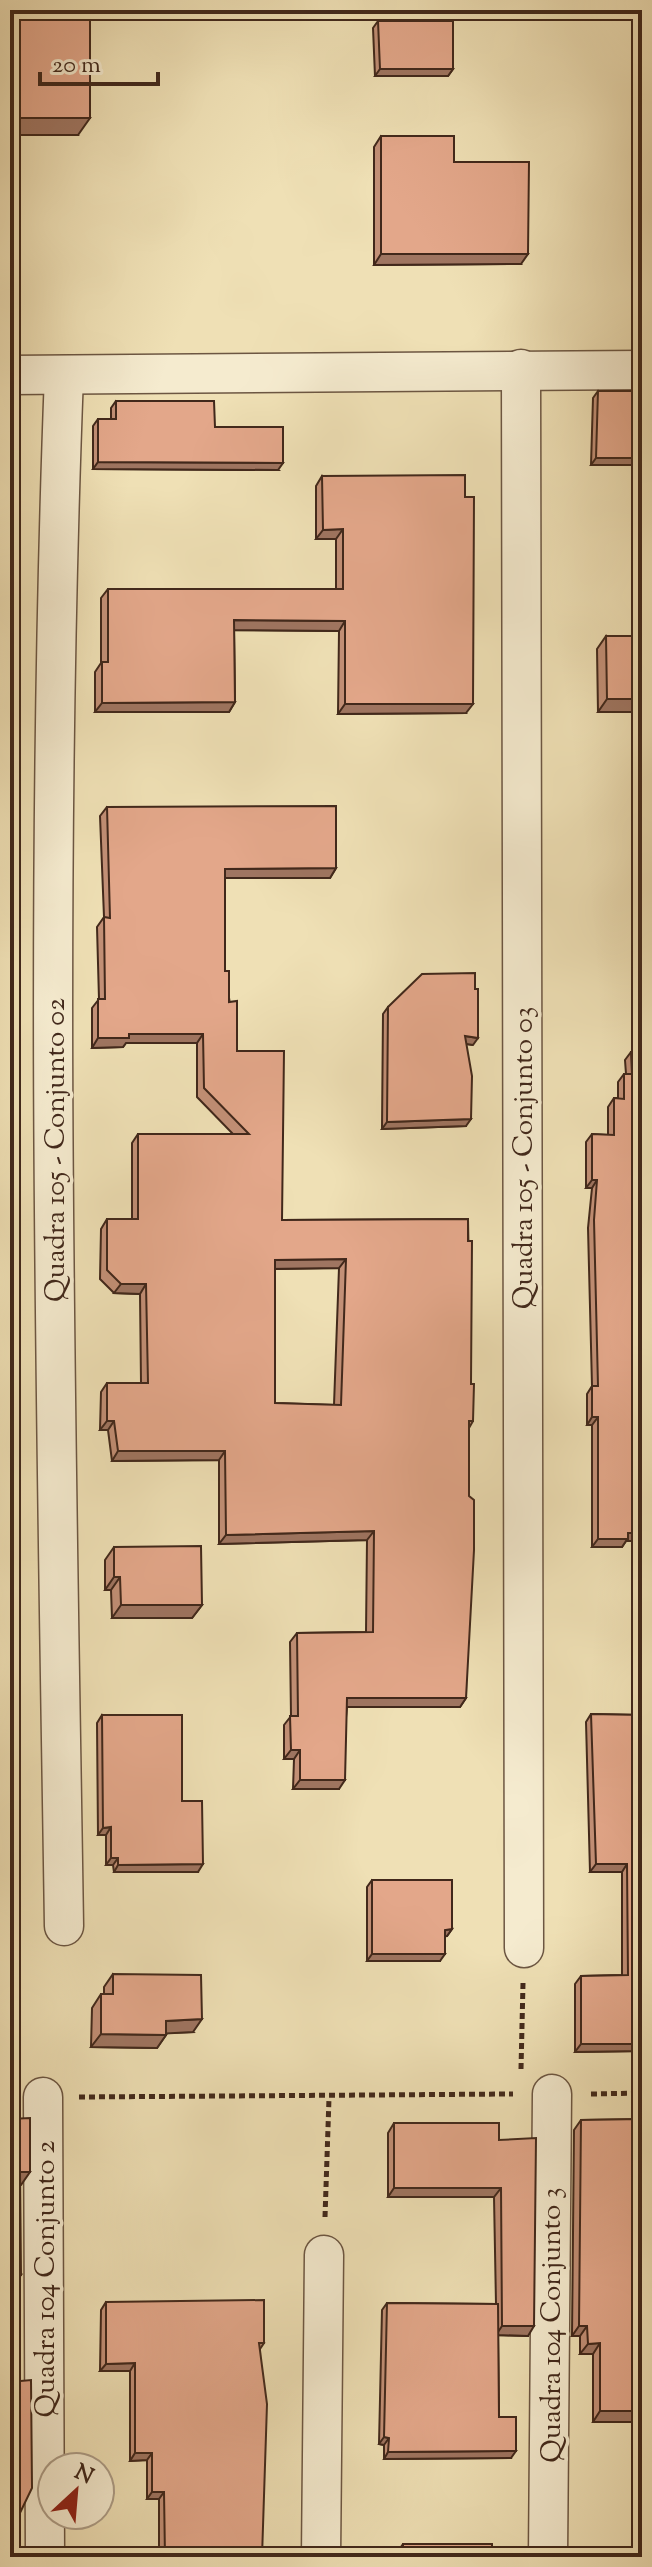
<svg xmlns="http://www.w3.org/2000/svg" width="652" height="2567" viewBox="0 0 652 2567" font-family="'Sorts Mill Goudy',serif">
	<rect width="100%" height="100%" fill="#efe0b5"/>
	<filter id="stains"><feTurbulence type="fractalNoise" baseFrequency=".0025" numOctaves="4"/><feColorMatrix values="0 0 0 0 .2 0 0 0 0 .09 0 0 0 0 .02 0 0 0 .5 -.17"/></filter>
	<radialGradient id="worn" r=".72"><stop offset=".6" stop-color="#630" stop-opacity="0"/><stop offset="1" stop-color="#630" stop-opacity=".3"/></radialGradient>
	<g fill="none" stroke-linecap="round" stroke-linejoin="round">
		<!-- minor casing -->
		<g stroke="#6c5642" stroke-width="41">
			<g id="minor">
				<polyline points="521,369 524,1948"/>
				<polyline points="10,375 642,370"/>
				<path d="M64 1926C56 1409 44 892 64 375"/>
				<polyline points="43,2097 45,2557"/>
				<polyline points="321,2557 324,2255"/>
				<polyline points="548,2557 552,2094"/>
			</g>
		</g>
		<!-- path -->
		<g stroke="#41281b" stroke-width="5" stroke-dasharray="6 4" stroke-linecap="butt">
			<polyline points="521,2069 523,1983"/>
			<polyline points="591,2094 642,2093"/>
			<polyline points="79,2097 513,2094"/>
			<polyline points="325,2217 329,2098"/>
		</g>
		<!-- minor -->
		<use href="#minor" stroke="#f5ebcf" stroke-width="38"/>
	</g>
	<!-- wall -->
	<g fill="#c39077" stroke="#41281b" stroke-width="2" fill-rule="evenodd">
		<polygon points="15,11 78,135 10,135 10,19"/>
		<polygon points="378,21 453,69 448,76 375,76 373,28"/>
		<polygon points="381,136 454,162 521,264 374,265 374,147"/>
		<polygon points="598,391 642,465 591,465 593,398"/>
		<polygon points="116,401 215,427 278,470 93,469 93,426 98,419 111,419 111,408"/>
		<polygon points="322,476 466,713 338,714 339,631 234,630 235,702 229,712 95,712 95,672 101,663 101,598 108,589 336,589 336,539 316,539 316,486"/>
		<polygon points="606,636 642,712 598,712 597,649"/>
		<path d="M107 807 336 868 330 878H225V971L237 1051 282 1220 468 1219 471 1384 473 1421 469 1428 466 1698 460 1707H347L339 1789H293L294 1759H284V1725L291 1716 290 1642 297 1633 366 1632 367 1540 219 1544V1460L112 1461 108 1430H100L101 1392 107 1383H141L140 1294 114 1293 100 1279 101 1229 107 1219H132V1143L138 1134H233L197 1097V1043H126L123 1047 92 1048V1008L99 999 97 927 104 917 100 816ZM339 1268 334 1405 275 1403V1269Z"/>
		<polygon points="388,1007 473,1045 466,1044 466,1126 382,1129 383,1014"/>
		<polygon points="631,1052 642,1052 642,1541 626,1541 622,1547 592,1547 592,1425 587,1425 587,1394 592,1386 588,1228 592,1188 586,1188 586,1142 592,1134 608,1135 608,1107 614,1098 618,1098 618,1082 624,1074 626,1074 625,1060"/>
		<polygon points="114,1547 202,1605 192,1618 112,1618 111,1590 105,1590 105,1560"/>
		<polygon points="591,1714 642,1715 642,2051 575,2052 575,1984 581,1976 622,1975 622,1872 590,1872 586,1722"/>
		<polygon points="102,1715 182,1801 198,1872 114,1872 113,1865 106,1865 106,1835 98,1835 97,1723"/>
		<polygon points="372,1880 452,1929 447,1936 445,1936 440,1961 367,1961 367,1887"/>
		<polygon points="113,1974 193,2032 166,2033 166,2035 157,2048 91,2047 92,2008 101,1994 104,1994 104,1987"/>
		<polygon points="642,2119 642,2422 593,2422 593,2354 580,2354 580,2336 572,2336 574,2130 581,2120"/>
		<polygon points="394,2123 499,2140 528,2336 498,2335 499,2417 511,2458 384,2459 384,2445 379,2444 382,2310 387,2303 496,2304 494,2197 388,2197 388,2133"/>
		<polygon points="106,2302 264,2343 260,2349 262,2557 159,2557 159,2499 147,2499 147,2460 130,2461 130,2371 100,2371 101,2310"/>
		<polygon points="403,2544 492,2557 396,2557 396,2554"/>
		<polygon points="607,2548 642,2557 601,2557"/>
	</g>
	<!-- shaded-wall -->
	<g fill="#9f7561" stroke="#41281b" stroke-width="2">
		<polygon points="380,69 453,69 448,76 375,76"/>
		<polygon points="16,118 90,118 78,135 10,135 10,126"/>
		<polygon points="381,254 528,254 521,264 374,265"/>
		<polygon points="596,458 642,458 642,465 591,465"/>
		<polygon points="98,462 283,463 278,470 93,469"/>
		<polygon points="343,529 336,539 316,539 323,530"/>
		<polygon points="234,620 345,621 339,631 227,630"/>
		<polygon points="607,699 642,699 642,712 598,712"/>
		<polygon points="235,702 229,712 95,712 102,703"/>
		<polygon points="345,704 473,704 466,713 338,714"/>
		<polygon points="336,868 330,878 219,878 225,869"/>
		<polygon points="129,1034 203,1034 197,1043 126,1043 123,1047 92,1048 98,1038"/>
		<polygon points="465,1036 478,1038 473,1045 460,1043"/>
		<polygon points="471,1119 466,1126 382,1129 387,1122"/>
		<polygon points="592,1180 597,1180 592,1188 586,1188"/>
		<polygon points="346,1259 339,1268 268,1269 275,1260"/>
		<polygon points="121,1284 146,1284 140,1294 114,1293"/>
		<polygon points="592,1417 598,1417 592,1425 587,1425"/>
		<polygon points="107,1421 114,1421 108,1430 100,1430"/>
		<polygon points="118,1451 225,1451 219,1460 112,1461"/>
		<polygon points="374,1531 367,1540 219,1544 226,1535"/>
		<polygon points="628,1533 642,1533 642,1541 626,1541 622,1547 592,1547 598,1539"/>
		<polygon points="114,1577 120,1577 111,1590 105,1590"/>
		<polygon points="121,1605 202,1605 192,1618 112,1618"/>
		<polygon points="347,1698 466,1698 460,1707 340,1707"/>
		<polygon points="291,1750 300,1750 294,1759 284,1759"/>
		<polygon points="300,1780 345,1780 339,1789 293,1789"/>
		<polygon points="111,1827 106,1835 98,1835 103,1828"/>
		<polygon points="111,1858 118,1858 113,1865 106,1865"/>
		<polygon points="203,1864 198,1872 114,1872 118,1865"/>
		<polygon points="596,1864 627,1864 622,1872 590,1872"/>
		<polygon points="452,1929 447,1936 440,1937 445,1930"/>
		<polygon points="372,1954 445,1954 440,1961 367,1961"/>
		<polygon points="202,2019 193,2032 157,2034 166,2021"/>
		<polygon points="101,2034 166,2035 157,2048 91,2047"/>
		<polygon points="581,2044 642,2044 642,2051 575,2052"/>
		<polygon points="20,2172 30,2172 21,2185 11,2185"/>
		<polygon points="394,2188 501,2188 494,2197 388,2197"/>
		<polygon points="21,2275 12,2288 10,2289 10,2277"/>
		<polygon points="502,2326 534,2326 528,2336 496,2335"/>
		<polygon points="579,2326 587,2326 580,2336 572,2336"/>
		<polygon points="600,2343 593,2354 580,2354 588,2344"/>
		<polygon points="135,2363 130,2371 100,2371 106,2364"/>
		<polygon points="600,2411 642,2411 642,2422 593,2422"/>
		<polygon points="384,2437 389,2438 384,2445 379,2444"/>
		<polygon points="516,2451 511,2458 384,2459 388,2452"/>
		<polygon points="135,2453 152,2453 147,2460 130,2461"/>
		<polygon points="152,2492 164,2492 159,2499 147,2499"/>
	</g>
	<!-- building -->
	<g fill="#e3a78a" stroke="#41281b" stroke-width="2" fill-rule="evenodd">
		<polygon points="15,11 90,11 90,118 16,118"/>
		<polygon points="378,21 453,21 453,69 380,69"/>
		<polygon points="381,136 454,136 454,162 529,162 528,254 381,254"/>
		<polygon points="598,391 642,391 642,458 596,458"/>
		<polygon points="116,401 214,401 215,427 283,427 283,463 98,462 98,419 116,419"/>
		<polygon points="465,475 465,497 474,497 473,704 345,704 345,621 234,620 235,702 102,703 102,662 108,662 108,589 343,589 343,529 323,530 322,476"/>
		<polygon points="606,636 642,636 642,699 607,699"/>
		<path d="M336 806V868L225 869V971H229V1002L237 1001V1051H284L282 1220 468 1219V1241H472L471 1384H474L473 1421H469V1496L474 1500V1550L466 1698H347L345 1780H300V1750H291L290 1716H298L297 1633 373 1632 374 1531 226 1535 225 1451H118L114 1421H107V1383H148L146 1284H121L107 1270V1219H138V1134H249L204 1088 203 1034H129V1038H98V999H105L104 917 110 918 107 807ZM346 1259 341 1405 275 1403V1260Z"/>
		<polygon points="475,973 475,989 478,989 478,1038 465,1036 472,1076 471,1119 387,1122 388,1007 422,974"/>
		<polygon points="631,1052 642,1052 642,1533 628,1533 628,1539 598,1539 598,1417 592,1417 592,1386 598,1386 594,1220 597,1180 592,1180 592,1134 614,1135 614,1098 624,1099 624,1074 632,1074"/>
		<polygon points="201,1546 202,1605 121,1605 120,1577 114,1577 114,1547"/>
		<polygon points="591,1714 642,1715 642,2044 581,2044 581,1976 628,1975 627,1864 596,1864"/>
		<polygon points="102,1715 182,1715 182,1801 202,1801 203,1864 118,1865 118,1858 111,1858 111,1827 103,1828"/>
		<polygon points="372,1880 452,1880 452,1929 445,1930 445,1954 372,1954"/>
		<polygon points="113,1974 201,1975 202,2019 166,2021 166,2035 101,2034 101,1994 113,1994"/>
		<polygon points="30,2118 30,2172 20,2172 21,2275 10,2277 10,2119"/>
		<polygon points="642,2119 642,2411 600,2411 600,2343 588,2344 587,2326 579,2326 581,2120"/>
		<polygon points="394,2123 499,2123 499,2140 536,2138 534,2326 502,2326 501,2188 394,2188"/>
		<polygon points="264,2300 264,2343 259,2343 267,2404 262,2557 165,2557 164,2492 152,2492 152,2453 135,2453 135,2363 106,2364 106,2302"/>
		<polygon points="387,2303 498,2304 499,2417 516,2417 516,2451 388,2452 389,2438 384,2437"/>
		<polygon points="31,2380 32,2488 18,2517 18,2557 10,2557 10,2382"/>
		<rect x="403" y="2544" width="89" height="13"/>
		<rect x="607" y="2548" width="35" height="9"/>
	</g>
	<g text-anchor="middle" stroke-width="7" stroke-linejoin="round" paint-order="stroke">
		<!-- street labels -->
		<g font-size="28" fill="#41281b" stroke="#f5ebcf">
			<text transform="translate(54 1150) rotate(-90)" y="10">Quadra 105 - Conjunto 02</text>
			<text transform="translate(522 1158) rotate(-90)" y="10">Quadra 105 - Conjunto 03</text>
			<text transform="translate(44 2279) rotate(-90)" y="10">Quadra 104 Conjunto 2</text>
			<text transform="translate(550 2325) rotate(-90)" y="10">Quadra 104 Conjunto 3</text>
		</g>
	</g>
	<!-- margin -->
	<rect width="652" height="2567" fill="none" stroke="#efe0b5" stroke-width="40"/>
	<rect x="12" y="12" width="628" height="2543" fill="none" stroke="#41281b" stroke-width="4"/>
	<rect x="20" y="20" width="612" height="2527" fill="none" stroke="#41281b" stroke-width="2"/>
	<!-- north arrow -->
	<g transform="translate(76 2491) rotate(26)"><circle r="38" fill="#f5ebcf" stroke="#ad9d87" stroke-width="2"/>
	<path d="M0-6L14 30L0 20L-14 30Z" fill="#8f2418"/>
	<text y="-12" font-size="22" font-weight="bold" text-anchor="middle" fill="#41281b">N</text>
	</g>
	<!-- scale -->
	<path d="M40 72v12h118v-12" fill="none" stroke="#41281b" stroke-width="4"/>
	<text x="52" y="72" font-size="24" fill="#41281b" stroke="#f5ebcf" stroke-width="6" paint-order="stroke">20 m</text>
	<rect width="100%" height="100%" filter="url(#stains)"/>
	<rect width="100%" height="100%" fill="url(#worn)"/>
</svg>
